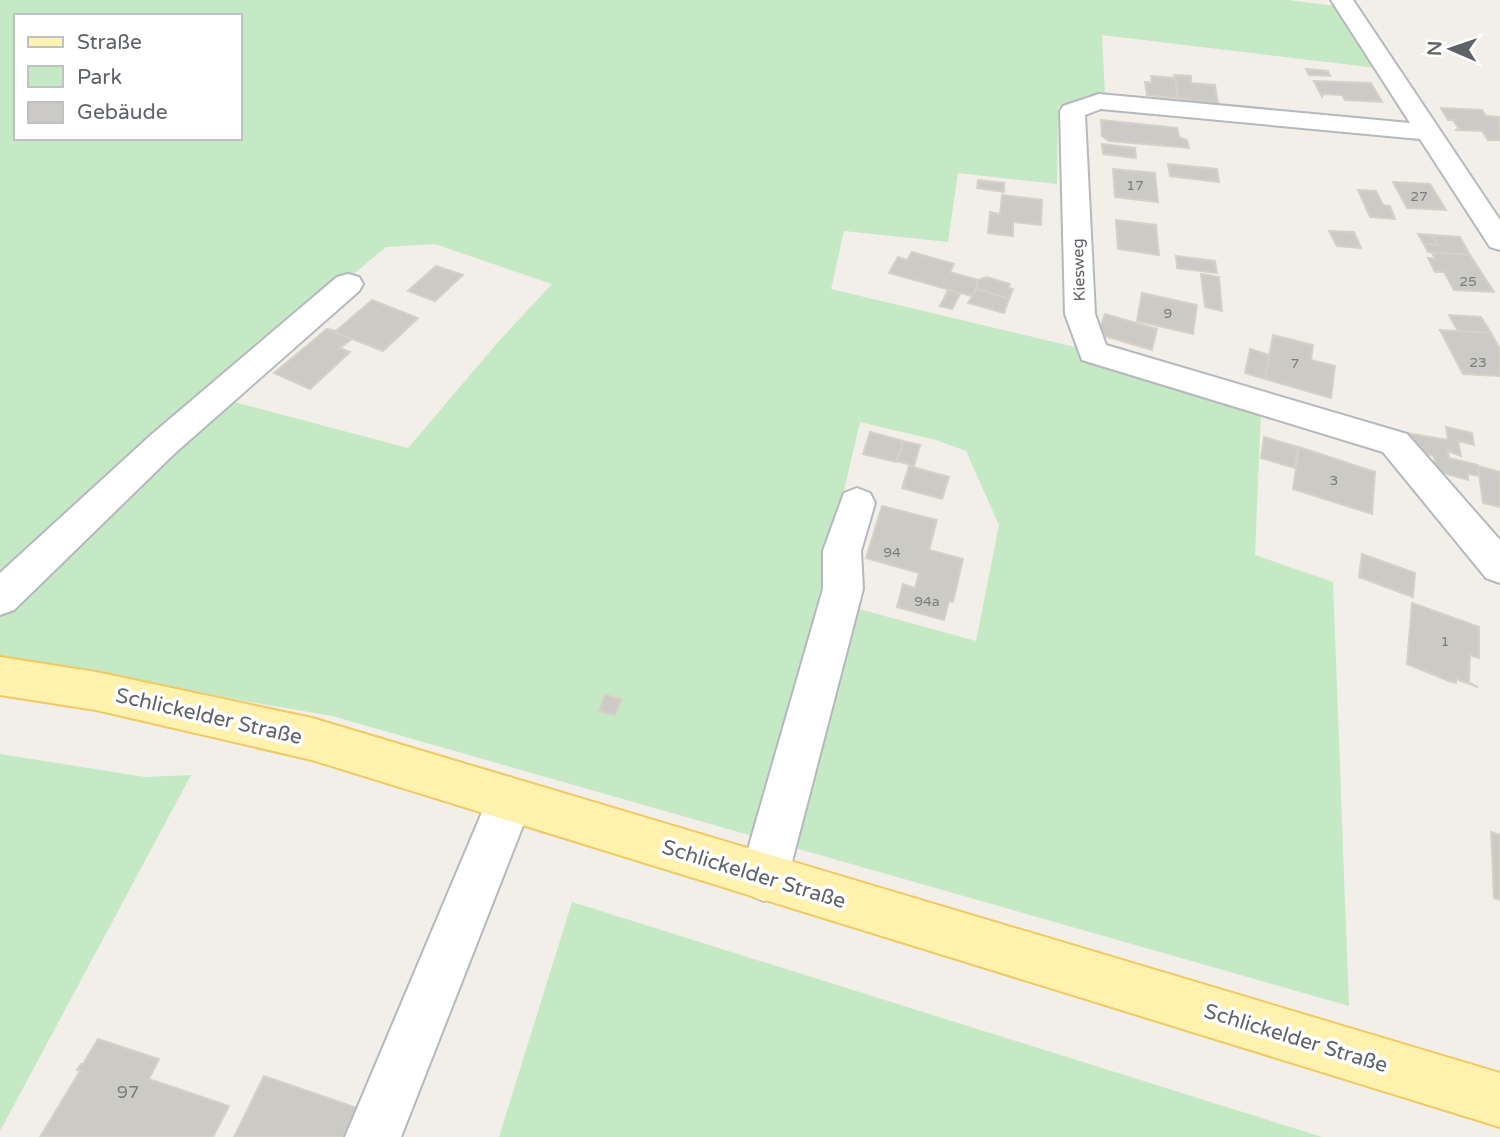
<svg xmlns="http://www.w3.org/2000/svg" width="1500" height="1137" viewBox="0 0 1500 1137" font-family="'Varela Round',sans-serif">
	<rect width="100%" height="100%" fill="#f1efe8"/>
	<!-- green -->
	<g fill="#c5e8c5" fill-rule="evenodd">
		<path d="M0 0H1287L1336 6 1377 68 1102 35 1105 95H1088L1058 108 1057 184 958 173 948 242 844 231 831 289 1079 348 1261 410 1255 555 1333 582 1349 1006 332 716 0 659V617L223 399 408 448 499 341 552 284 435 244 386 247 209 395 0 588ZM16 16H240V138H16ZM860 422 936 440 966 451 999 525 976 641 819 598Z"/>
		<polygon points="0,754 145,777 191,775 0,1131"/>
		<polygon points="572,902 1322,1137 499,1137"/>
	</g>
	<!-- building -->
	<g fill="#cccac5" stroke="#d6d1c6" stroke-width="2">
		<polygon points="1306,69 1328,71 1330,76 1309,75"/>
		<polygon points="1174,75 1191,76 1191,83 1215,85 1218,103 1178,98"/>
		<polygon points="1151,76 1175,78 1178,98 1147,95 1145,82 1152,83"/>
		<polygon points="1314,81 1371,83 1382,102 1345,100 1342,95 1324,94 1322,97"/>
		<polygon points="1441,108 1482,110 1486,116 1499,117 1500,140 1488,140 1482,131 1455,130 1459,129 1453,120 1448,120"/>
		<polygon points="1101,120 1177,128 1179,137 1187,140 1189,148 1109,141 1102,136"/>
		<polygon points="1102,144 1135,148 1136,158 1103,154"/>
		<polygon points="1168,164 1217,169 1219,182 1170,176"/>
		<polygon points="1113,169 1155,173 1158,202 1115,197"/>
		<polygon points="978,180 1004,183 1004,192 977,188"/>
		<polygon points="1393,182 1430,184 1446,210 1407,208"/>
		<polygon points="1358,190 1376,191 1383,205 1390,206 1395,219 1370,217"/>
		<polygon points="1002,195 1042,200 1041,225 1013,222 1013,236 988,233 990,212 1000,214"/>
		<polygon points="1116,220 1156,225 1159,255 1118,249"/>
		<polygon points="1329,231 1354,232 1361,248 1337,246"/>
		<polygon points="1418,234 1432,235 1438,245 1424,244"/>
		<polygon points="1432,235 1460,237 1470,255 1428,252 1424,244 1438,245"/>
		<polygon points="912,252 954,264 950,272 978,280 974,294 971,296 889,273 898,257 907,260"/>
		<polygon points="1432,253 1470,255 1494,292 1454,290 1444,272 1435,272 1428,258 1435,259"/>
		<polygon points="1176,256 1215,261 1217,273 1177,268"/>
		<polygon points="436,266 463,275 435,301 408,291"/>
		<polygon points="1201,274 1219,277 1222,311 1205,307"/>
		<polygon points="987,277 1010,284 1008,288 1013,289 1009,299 977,289 978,280"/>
		<polygon points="977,289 1009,299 1004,313 968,303"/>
		<polygon points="948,290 960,294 952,309 940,306"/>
		<polygon points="1142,293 1197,305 1193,334 1137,321"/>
		<polygon points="372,300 418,318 383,351 327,329 336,331"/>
		<polygon points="1105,314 1157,329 1152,350 1098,334"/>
		<polygon points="1449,315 1481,317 1491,333 1458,331"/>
		<polygon points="327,329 352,339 340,348 350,352 310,389 274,373"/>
		<polygon points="1440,330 1491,333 1500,349 1500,376 1463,374"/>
		<polygon points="1273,335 1313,345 1311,360 1335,366 1331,398 1265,379"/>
		<polygon points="1250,349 1269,355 1265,379 1245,373"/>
		<polygon points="1446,427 1472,433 1474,445 1458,441 1461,456 1448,451 1449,458 1478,465 1479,476 1468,474 1468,480 1436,471 1434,456 1415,451 1407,433 1448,440"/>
		<polygon points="870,432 903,441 896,462 863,454"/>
		<polygon points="1264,437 1298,447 1295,468 1261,458"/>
		<polygon points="903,441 920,445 914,466 897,461"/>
		<polygon points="1299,447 1375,472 1372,514 1293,489"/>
		<polygon points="909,466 949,477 942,499 902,488"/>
		<polygon points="1478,466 1500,472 1500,507 1483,503"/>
		<polygon points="882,506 937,520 929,550 963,559 953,602 949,601 944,620 897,607 903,584 915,588 919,573 866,558"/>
		<polygon points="1362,554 1415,573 1413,597 1359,577"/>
		<polygon points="1412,603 1479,627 1479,658 1470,655 1469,682 1478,687 1456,679 1456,683 1449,681 1407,664"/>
		<polygon points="605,695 622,699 615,715 599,711"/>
		<polygon points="1491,832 1500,835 1500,900 1494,898"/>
		<polygon points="98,1039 159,1059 149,1079 229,1106 213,1137 40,1137 80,1071 77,1070 81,1064 83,1064"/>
		<polygon points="264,1076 369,1112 358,1137 234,1137"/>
	</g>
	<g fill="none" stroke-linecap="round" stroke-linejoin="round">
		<!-- minor casing -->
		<g stroke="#b5b8bc" stroke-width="4">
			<g id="minor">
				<polygon points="1331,0 1353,0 1500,220 1500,250 1490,247 1420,139 1101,109 1085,115 1095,314 1106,345 1407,434 1500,540 1500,583 1486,578 1383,452 1082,360 1065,314 1060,111 1063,106 1099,94 1410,123"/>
				<polygon points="348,274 359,277 363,284 359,291 175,453 14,610 0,615 0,573 151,435 337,277"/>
				<polygon points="857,488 870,493 875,503 861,551 863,589 788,877 781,894 764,901 747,894 740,877 823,589 823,551 844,493"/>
				<polygon points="510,777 526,784 533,800 401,1137 345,1137 494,784"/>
			</g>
		</g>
		<!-- major casing -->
		<g stroke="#f2c960" stroke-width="4">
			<polygon id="major" points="0,657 96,672 312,718 1500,1073 1500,1127 312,760 96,710 0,695"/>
		</g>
		<!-- minor -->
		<use href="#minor" fill="#fff" fill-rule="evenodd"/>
		<!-- major -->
		<use href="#major" fill="#fff2af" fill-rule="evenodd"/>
	</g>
	<g text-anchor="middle" stroke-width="7" stroke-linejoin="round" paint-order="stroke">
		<!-- number labels -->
		<g font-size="14" fill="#7a7d7f">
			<text x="1135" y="190">17</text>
			<text x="1419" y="201">27</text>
			<text x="1468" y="286">25</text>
			<text x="1168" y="318">9</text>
			<text x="1478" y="367">23</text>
			<text x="1295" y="368">7</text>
			<text x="1334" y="485">3</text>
			<text x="892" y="557">94</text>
			<text x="927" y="606">94a</text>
			<text x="1445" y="646">1</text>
		</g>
		<!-- far-street labels -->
		<g font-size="16" fill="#5f6368" stroke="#fff">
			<text transform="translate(1078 270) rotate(-92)" y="6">Kiesweg</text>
		</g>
		<!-- near-number labels -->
		<g font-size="18" fill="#7a7d7f">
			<text x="128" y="1098">97</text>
		</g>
		<!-- near-street labels -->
		<g font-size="21" fill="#5f6368" stroke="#fff">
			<text transform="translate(209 716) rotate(13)" y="7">Schlickelder Straße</text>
			<text transform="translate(754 874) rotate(17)" y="7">Schlickelder Straße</text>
			<text transform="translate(1296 1038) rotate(17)" y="7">Schlickelder Straße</text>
		</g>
	</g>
	<!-- legend -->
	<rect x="14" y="14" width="228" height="126" fill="#ffffff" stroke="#bfc1c3" stroke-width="2"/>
	<rect x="28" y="37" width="35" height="10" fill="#fff2af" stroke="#bfc1c3" stroke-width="2"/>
	<text x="77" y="49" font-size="21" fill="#5f6368">Straße</text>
	<rect x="28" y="66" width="35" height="21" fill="#c5e8c5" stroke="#bfc1c3" stroke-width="2"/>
	<text x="77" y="84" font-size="21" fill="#5f6368">Park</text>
	<rect x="28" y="102" width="35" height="21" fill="#cccac5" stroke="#bfc1c3" stroke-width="2"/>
	<text x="77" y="119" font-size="21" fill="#5f6368">Gebäude</text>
	<!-- north arrow -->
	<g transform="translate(1451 49) rotate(272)" stroke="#ffffff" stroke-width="5" paint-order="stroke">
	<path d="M0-5L12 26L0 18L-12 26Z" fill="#5f6368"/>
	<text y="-10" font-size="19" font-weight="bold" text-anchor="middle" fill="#5f6368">N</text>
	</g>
</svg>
